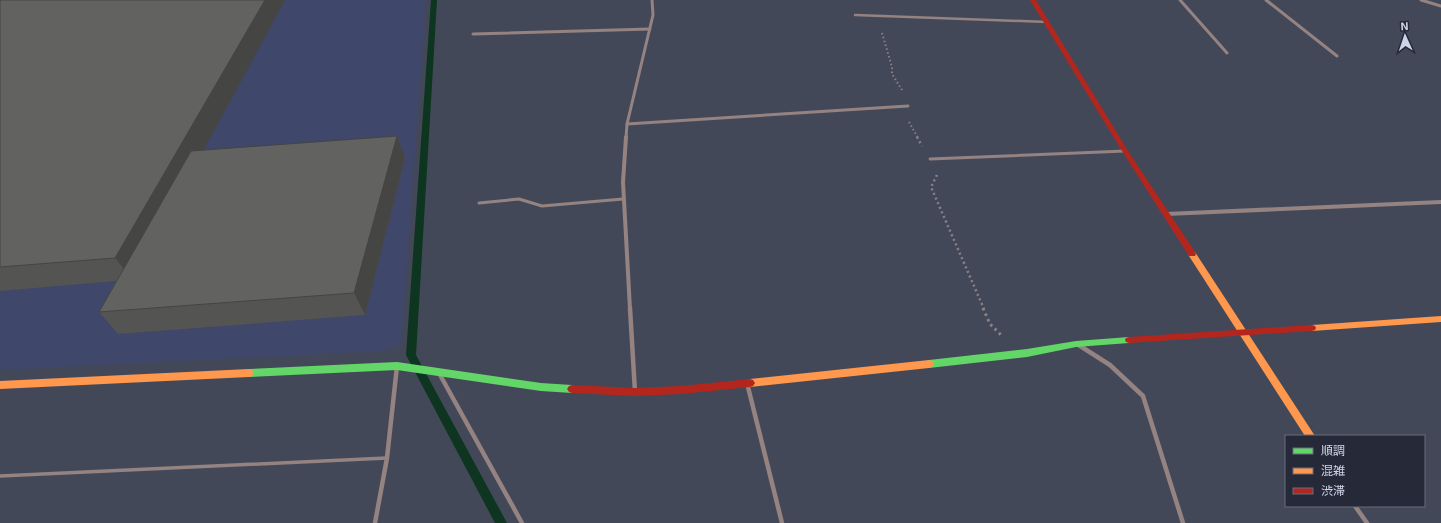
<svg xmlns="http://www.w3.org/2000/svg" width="1441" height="523" viewBox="0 0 1441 523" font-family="'Exo 2','Noto Sans JP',sans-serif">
	<rect width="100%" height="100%" fill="#434859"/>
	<!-- built -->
	<polygon fill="#3f476a" points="0,0 426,0 401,344 385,351 0,370"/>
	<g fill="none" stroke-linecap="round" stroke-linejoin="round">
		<!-- stream -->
		<polygon fill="#0d3520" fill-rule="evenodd" points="431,0 437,0 416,355 507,523 495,523 406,355"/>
		<!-- path-far2 -->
		<g stroke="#8a8184" stroke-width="2" stroke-dasharray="1.5 2.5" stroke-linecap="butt">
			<polyline points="882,33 892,67 892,74 902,90"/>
			<polyline points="909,122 918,138"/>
		</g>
		<!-- path-far1 -->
		<g stroke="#8a8184" stroke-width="2.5" stroke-dasharray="2 3" stroke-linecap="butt">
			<polyline points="917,137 922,146"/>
			<polyline points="937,175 931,187 984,309"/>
		</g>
		<!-- path -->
		<polyline stroke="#8a8184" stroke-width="3" stroke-dasharray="2.5 3.5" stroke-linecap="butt" points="983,308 990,324 1002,336"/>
		<!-- lane-far2 -->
		<polyline stroke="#948381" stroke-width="2.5" points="855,15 1047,22"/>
		<!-- lane-far1 -->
		<g stroke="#948381" stroke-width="3">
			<polyline points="930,159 1125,151"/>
			<polyline points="479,203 519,199 542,206 623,199"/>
		</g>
		<!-- lane -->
		<polyline stroke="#948381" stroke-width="3.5" points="0,476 387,458"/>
		<!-- street-far2 -->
		<g stroke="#948381" stroke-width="3">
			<polyline points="1180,0 1227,53"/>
			<polyline points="1266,0 1337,56"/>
			<polyline points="1421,0 1441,6"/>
			<polyline points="473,34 650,29"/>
			<polyline points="627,124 908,106"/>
			<polyline points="626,138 627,124 653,15 652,0"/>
		</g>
		<!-- street-far1 -->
		<g stroke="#948381" stroke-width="4">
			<polyline points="626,137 623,182 630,309"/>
			<polyline points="1166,214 1441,202"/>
		</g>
		<!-- street -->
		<g stroke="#948381" stroke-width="4.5">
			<polyline points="630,308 635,392"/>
			<polyline points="1077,344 1110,365 1143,396 1183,523"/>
			<polyline points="439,373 522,523"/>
			<polyline points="747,383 782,523"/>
			<polyline points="1355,506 1367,523"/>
			<polyline points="375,523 387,458 397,366"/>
		</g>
		<!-- fast -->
		<g fill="#63d668" fill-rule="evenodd">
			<polygon points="1129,337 1132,338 1133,340 1132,342 1129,343 1076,347 1027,357 929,368 926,367 924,364 926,361 929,360 1027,349 1076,341"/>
			<polygon points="397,362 541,383 572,385 575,386 577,389 575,392 572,393 541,391 397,370 249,377 246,376 244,373 246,370 249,369"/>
		</g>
		<!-- slow -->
		<g fill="#ff974d" fill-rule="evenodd">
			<polygon points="1192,251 1195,252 1315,436 1305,436 1189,256 1188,254 1189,252"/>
			<polygon points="1441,316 1441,322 1312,331 1309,330 1308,328 1309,326 1312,325"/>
			<polygon points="929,360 932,361 934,364 932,367 929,368 750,387 747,386 745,383 747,380 750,379"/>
			<polygon points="249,369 252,370 254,373 252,376 249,377 0,389 0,381"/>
		</g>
		<!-- jam -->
		<g fill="#b3261e" fill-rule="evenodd">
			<polygon points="1030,0 1036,0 1128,151 1195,252 1196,254 1195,256 1189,256 1122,151"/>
			<polygon points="1312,325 1315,326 1316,328 1315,330 1312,331 1129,343 1126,342 1125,340 1126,338 1129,337"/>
			<polygon points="750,379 753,380 755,383 753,386 750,387 681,394 635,396 572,393 569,392 567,389 569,386 572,385 635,388 681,386"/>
		</g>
	</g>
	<!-- wall -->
	<polygon fill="#545453" points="0,0 203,151 397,136 405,158 365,315 118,334 99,312 116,281 0,291"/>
	<!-- shaded-wall -->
	<g fill="#454544">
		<polygon points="265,0 285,0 133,280 115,258"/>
		<polygon points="397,136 405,158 365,315 354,293"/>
	</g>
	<!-- building -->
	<g fill="#626261" stroke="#454544">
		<polygon points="0,0 265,0 115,258 0,267"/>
		<polygon points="397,136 354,293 99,312 191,151"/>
	</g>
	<!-- legend -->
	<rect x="1285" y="435" width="140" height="72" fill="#262938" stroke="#696d7e"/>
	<rect x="1293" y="448" width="20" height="6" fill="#63d668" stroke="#696d7e"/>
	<text x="1321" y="455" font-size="12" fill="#ced4e7">順調</text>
	<rect x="1293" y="468" width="20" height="6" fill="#ff974d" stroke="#696d7e"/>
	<text x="1321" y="475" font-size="12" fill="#ced4e7">混雑</text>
	<rect x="1293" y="488" width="20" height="6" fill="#b3261e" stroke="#696d7e"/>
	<text x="1321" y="495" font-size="12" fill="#ced4e7">渋滞</text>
	<!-- north arrow -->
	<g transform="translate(1405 36) rotate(357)" stroke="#262938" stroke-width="3" paint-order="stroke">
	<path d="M0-3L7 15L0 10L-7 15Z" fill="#ced4e7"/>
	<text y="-6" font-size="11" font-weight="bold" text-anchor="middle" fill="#ced4e7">N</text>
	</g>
</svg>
